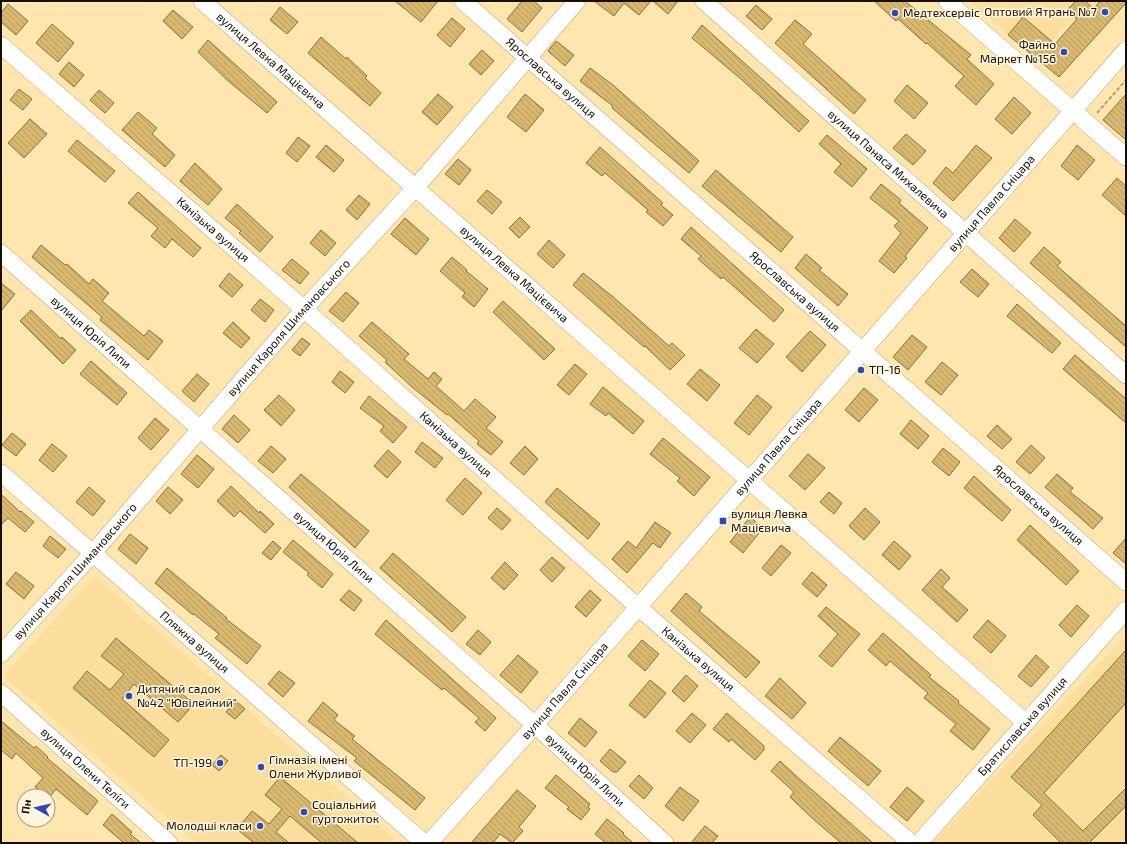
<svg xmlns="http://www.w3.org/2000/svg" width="1127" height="844" viewBox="0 0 1127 844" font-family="'Exo 2',sans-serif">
	<defs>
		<pattern id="building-back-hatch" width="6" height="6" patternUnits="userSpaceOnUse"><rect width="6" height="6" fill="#d7b86e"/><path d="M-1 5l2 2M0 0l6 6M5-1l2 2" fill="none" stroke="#b89d5e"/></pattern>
	</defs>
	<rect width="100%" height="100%" fill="#ffe6ae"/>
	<!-- built -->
	<g fill="#f9de9e">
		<polygon points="969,1 1126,1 1126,4 1094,41 1070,20 1037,59"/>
		<polygon points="94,576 394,838 390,843 196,843 4,676"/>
		<polygon points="1126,635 1126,843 933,843"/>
	</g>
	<!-- building -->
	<g fill="url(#building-back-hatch)" stroke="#86703b">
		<polygon points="395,1 438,1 421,22"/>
		<polygon points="522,1 534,1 542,8 522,32 507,19"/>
		<polygon points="594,1 651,1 639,15 624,3 614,16"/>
		<polygon points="653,1 678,1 668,14"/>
		<polygon points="874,1 905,1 971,55 967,59 994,84 976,105 955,86 964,76 927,43 926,44 898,19 896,21"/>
		<polygon points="1076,1 1085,1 1094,9 1100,1 1126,1 1126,3 1059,77 1008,35 1023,17 1055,44 1077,19 1067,10"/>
		<polygon points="8,4 28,21 16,35 1,22 1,13"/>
		<polygon points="756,5 772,19 762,30 746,16"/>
		<polygon points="280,7 298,22 287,34 270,20"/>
		<polygon points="173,10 193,27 182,39 163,21"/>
		<polygon points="452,18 465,29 450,47 437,35"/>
		<polygon points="795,20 812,34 803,44 866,100 854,114 775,43"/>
		<polygon points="52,24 74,43 58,62 36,43"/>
		<polygon points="702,25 809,121 799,132 741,79 692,38"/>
		<polygon points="321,37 346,59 347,57 367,76 365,78 381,93 370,106 308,53"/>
		<polygon points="208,40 277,102 267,113 227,80 198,52"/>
		<polygon points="556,41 574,55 565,66 548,51"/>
		<polygon points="482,50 494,61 481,75 469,64"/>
		<polygon points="69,62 84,75 74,87 59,74"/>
		<polygon points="590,68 613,85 699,161 689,173 612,108 613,106 580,81"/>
		<polygon points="907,85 928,103 914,119 894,101"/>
		<polygon points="19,89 32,99 23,110 10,100"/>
		<polygon points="99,90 114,103 105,113 90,100"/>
		<polygon points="438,94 453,107 437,125 422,112"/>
		<polygon points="525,94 544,110 526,132 507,117"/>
		<polygon points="1126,94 1126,140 1103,120"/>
		<polygon points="1014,97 1031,113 1012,134 995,119"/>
		<polygon points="138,112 157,128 152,134 175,155 165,167 122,130"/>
		<polygon points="30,119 47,134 24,158 8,143"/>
		<polygon points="906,134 926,151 913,165 893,148"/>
		<polygon points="827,135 867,169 852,187 834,172 841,164 819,144"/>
		<polygon points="298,137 310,146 297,162 286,153"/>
		<polygon points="77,140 115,171 105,182 68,151"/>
		<polygon points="326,145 344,160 334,172 316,157"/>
		<polygon points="976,145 992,158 953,201 933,183 946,167 953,173"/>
		<polygon points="1077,145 1095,160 1078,180 1061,166"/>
		<polygon points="600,147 663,203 661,205 673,215 663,226 646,212 648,210 605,173 602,176 586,163"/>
		<polygon points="458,159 471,170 459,185 445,174"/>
		<polygon points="195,163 222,189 208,205 180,181"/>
		<polygon points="716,170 793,237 781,252 702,186"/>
		<polygon points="1117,178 1126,186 1126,216 1102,195"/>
		<polygon points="881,184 901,200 899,203 928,228 905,256 907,258 894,273 879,261 901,233 894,226 899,221 870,198"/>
		<polygon points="487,190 502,202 492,214 477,201"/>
		<polygon points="138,192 201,248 193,257 172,239 165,248 151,236 158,228 128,203"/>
		<polygon points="359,195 370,204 357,220 346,210"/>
		<polygon points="237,204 273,237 260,252 239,233 241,231 225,218"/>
		<polygon points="520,217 530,227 519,238 509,228"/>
		<polygon points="405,218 429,239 416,255 391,234"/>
		<polygon points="1015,219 1031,233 1014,252 999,238"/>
		<polygon points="691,227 784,310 774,322 723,277 721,279 698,259 701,256 681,239"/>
		<polygon points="321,230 336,243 325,256 310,243"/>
		<polygon points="549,240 565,255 553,268 537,254"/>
		<polygon points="41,245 65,265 67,264 89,284 93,279 109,293 102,301 144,336 149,330 163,341 148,360 100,320 102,317 32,257"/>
		<polygon points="1044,247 1061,262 1057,266 1126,326 1126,347 1030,263"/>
		<polygon points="806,254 822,268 819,270 848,294 838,306 795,268"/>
		<polygon points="452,257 467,270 466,271 488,289 474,307 462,297 465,293 440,271"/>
		<polygon points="292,259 309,273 300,284 282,270"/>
		<polygon points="972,269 989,284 978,297 960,282"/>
		<polygon points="229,273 243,285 232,297 219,286"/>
		<polygon points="583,273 612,296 669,346 672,343 685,355 670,370 645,346 644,347 573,285"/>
		<polygon points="1,283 15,294 1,311"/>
		<polygon points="346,292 359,303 343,322 329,311"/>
		<polygon points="260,299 274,310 265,322 251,310"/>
		<polygon points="503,301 555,349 544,360 493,312"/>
		<polygon points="1017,304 1061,343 1052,353 1007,316"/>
		<polygon points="31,310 61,339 62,337 76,350 63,364 20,321"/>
		<polygon points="233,322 250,338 241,348 223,333"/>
		<polygon points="372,322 409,354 404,359 428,379 434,372 442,379 436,386 464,411 475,399 496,417 486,428 503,442 491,455 477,444 479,441 448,414 447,415 412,387 385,362 387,360 359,336"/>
		<polygon points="756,329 774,344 757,363 739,348"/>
		<polygon points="810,331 826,345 802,372 786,357"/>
		<polygon points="912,335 927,347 908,370 893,357"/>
		<polygon points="302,338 310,344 300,356 292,350"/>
		<polygon points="1075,355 1126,399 1126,423 1063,369"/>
		<polygon points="91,361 127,393 117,405 80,374"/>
		<polygon points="942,362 958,375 941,395 925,382"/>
		<polygon points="575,364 587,374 569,395 557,385"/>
		<polygon points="700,369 720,385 707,401 687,384"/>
		<polygon points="340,371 354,382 345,393 332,382"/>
		<polygon points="197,374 209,384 194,402 182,391"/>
		<polygon points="603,387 644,421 633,434 608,413 606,416 590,404"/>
		<polygon points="864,388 878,400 859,422 845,410"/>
		<polygon points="279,395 295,410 281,426 264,410"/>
		<polygon points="757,395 772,407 749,435 734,423"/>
		<polygon points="369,396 407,427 393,443 380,431 384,426 360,408"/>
		<polygon points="234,415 250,430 238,443 222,429"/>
		<polygon points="155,418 169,430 151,450 138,438"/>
		<polygon points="911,420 929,436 918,449 900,434"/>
		<polygon points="997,425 1012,439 1002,449 987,436"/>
		<polygon points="12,433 26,444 16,456 2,445"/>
		<polygon points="663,438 710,477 694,496 677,481 680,478 650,454"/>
		<polygon points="422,442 443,458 435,468 415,452"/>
		<polygon points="52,444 67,456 53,472 39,460"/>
		<polygon points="1031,445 1045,458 1030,474 1016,462"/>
		<polygon points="271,446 286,459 273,473 258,461"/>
		<polygon points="525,446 538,459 524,475 510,463"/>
		<polygon points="943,448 960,462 949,476 932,462"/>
		<polygon points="388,450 401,462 387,478 374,466"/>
		<polygon points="808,454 825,468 805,490 789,476"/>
		<polygon points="197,455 214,469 198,488 181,474"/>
		<polygon points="301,474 369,531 355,548 289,487"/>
		<polygon points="1057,474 1073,488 1070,492 1103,518 1093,529 1045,487"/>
		<polygon points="974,476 1011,510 1002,521 964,488"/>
		<polygon points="465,478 482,493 463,515 446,500"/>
		<polygon points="231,486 259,513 260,511 274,524 265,533 240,511 234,517 217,501"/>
		<polygon points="89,487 105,501 93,516 76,502"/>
		<polygon points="168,487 183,500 170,514 156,501"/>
		<polygon points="557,488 600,524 588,539 545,502"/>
		<polygon points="829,492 842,503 834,514 820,502"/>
		<polygon points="1,494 20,512 21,511 34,522 25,532 8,518 1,525"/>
		<polygon points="497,508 511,520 502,530 488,518"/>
		<polygon points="865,508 880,522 864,540 849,526"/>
		<polygon points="750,517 763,528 743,553 730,542"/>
		<polygon points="655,522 671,533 660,548 653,543 627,573 612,559 628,541 636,548"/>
		<polygon points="1030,525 1079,571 1066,585 1017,540"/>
		<polygon points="130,534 148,548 136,564 118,549"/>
		<polygon points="50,536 66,549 58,558 43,546"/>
		<polygon points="1126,538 1126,564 1113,553"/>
		<polygon points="293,540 333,574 322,588 307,575 309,573 283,552"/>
		<polygon points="273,541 281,548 271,560 262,553"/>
		<polygon points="894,541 911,556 899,570 882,555"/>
		<polygon points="781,545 791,553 771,576 762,568"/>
		<polygon points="393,553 466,617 452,632 380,568"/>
		<polygon points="552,557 565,568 552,582 540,570"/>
		<polygon points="505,562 518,575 504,590 491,578"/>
		<polygon points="167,568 227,618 226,619 261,646 247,664 215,638 219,634 194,614 193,615 155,583"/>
		<polygon points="941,569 950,578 942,587 968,610 957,622 922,590"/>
		<polygon points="16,572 34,586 24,599 6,584"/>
		<polygon points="812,572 827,585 817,597 802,584"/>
		<polygon points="349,590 362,600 354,611 340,600"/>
		<polygon points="590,590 601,600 586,617 575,607"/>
		<polygon points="686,593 702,607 699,611 760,662 746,678 671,611"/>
		<polygon points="1077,605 1089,616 1071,637 1059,625"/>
		<polygon points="826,607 860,634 832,667 819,656 838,634 818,616"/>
		<polygon points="386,620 496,718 485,731 475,722 479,718 444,688 442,690 375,634"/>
		<polygon points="988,620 1006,636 991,653 973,637"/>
		<polygon points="478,630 491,642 480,655 466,644"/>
		<polygon points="883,633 931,675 929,677 959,701 958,703 990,729 973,750 950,731 956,724 924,698 928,693 890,661 886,666 868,650"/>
		<polygon points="116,638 194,704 178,722 134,684 122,699 169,740 154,757 73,688 87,671 110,690 124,674 101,656"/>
		<polygon points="642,640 659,654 645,671 628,656"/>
		<polygon points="1126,650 1126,703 1044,793 1083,831 1126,788 1126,806 1089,843 1061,843 1033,815 1042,805 1011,777"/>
		<polygon points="518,655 538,672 521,693 500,675"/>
		<polygon points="1036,655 1049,667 1031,687 1018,676"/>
		<polygon points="279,671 295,683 283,697 268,684"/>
		<polygon points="686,675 698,686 684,702 672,691"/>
		<polygon points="780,678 806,703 792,719 765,696"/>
		<polygon points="650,680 666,693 645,718 629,705"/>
		<polygon points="236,701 245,709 235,719 226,712"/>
		<polygon points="323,702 338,715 334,720 355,736 352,739 425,798 415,810 354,761 357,758 308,721"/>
		<polygon points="692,713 706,725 690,743 676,731"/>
		<polygon points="727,713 764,746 764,750 755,760 731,739 729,742 713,729"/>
		<polygon points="580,718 597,732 585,747 568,733"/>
		<polygon points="1,721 34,748 36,746 48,757 47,758 98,801 87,815 56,789 48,799 48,796 45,796 35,787 43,778 16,753 12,759 1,750"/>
		<polygon points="840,737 881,771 868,786 828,751"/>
		<polygon points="610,749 626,762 617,772 613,772 600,761"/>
		<polygon points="221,755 228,761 219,771 212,765"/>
		<polygon points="780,761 795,775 873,843 841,843 812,818 790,797 794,792 771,771"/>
		<polygon points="556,775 590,804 588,807 590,809 581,820 567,809 569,807 545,788"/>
		<polygon points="639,775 653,788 644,799 629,786"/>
		<polygon points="280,777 358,843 322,843 290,816 276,832 289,843 254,843 237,829 252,811 269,824 282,809 265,795"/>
		<polygon points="680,787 699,801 683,821 665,806"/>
		<polygon points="907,787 924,801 907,821 890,807"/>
		<polygon points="517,790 536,806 519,827 523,831 512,843 500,834 493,843 471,843"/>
		<polygon points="112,814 132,832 130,834 141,843 124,843 103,825"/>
		<polygon points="607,819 624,833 623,834 633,843 606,843 595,834"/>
		<polygon points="705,826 718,836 712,843 691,843"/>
	</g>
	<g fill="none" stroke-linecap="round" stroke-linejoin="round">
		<!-- minor casing -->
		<g stroke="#baa36d" stroke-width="18">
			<g id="minor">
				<path id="s1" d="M202 1C477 240 750 483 1025 722"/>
				<path id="s2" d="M463 1 1126 582"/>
				<path id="s3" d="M704 1 1126 375"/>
				<polyline points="947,1 1126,157"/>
				<path id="s4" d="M1 45 304 309 638 607 911 843"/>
				<path id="s5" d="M1 253 535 725 665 843"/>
				<path id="s6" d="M1 473 424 843"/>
				<path id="s7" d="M1 654 92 554 304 309 416 187 577 1"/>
				<path id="s8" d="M1 693 169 843"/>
				<path id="s9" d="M429 843 535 725 1126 50"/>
				<path id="s10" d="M919 843 1126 610"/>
			</g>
		</g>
		<!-- path -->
		<polyline stroke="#b4a176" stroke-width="2" stroke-dasharray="4 2" stroke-linecap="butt" points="1097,113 1126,80"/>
		<!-- minor -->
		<use href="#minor" stroke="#fff" stroke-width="17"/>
	</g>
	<!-- markers -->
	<g fill="#2c49b9" stroke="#fff5df" stroke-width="1.5">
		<circle cx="1105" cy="12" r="4"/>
		<circle cx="895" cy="13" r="4"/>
		<circle cx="1064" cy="52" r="4"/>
		<circle cx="861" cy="370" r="4"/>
		<rect x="719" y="517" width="8" height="8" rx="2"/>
		<circle cx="129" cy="696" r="4"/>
		<circle cx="220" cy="763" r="4"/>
		<circle cx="261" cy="767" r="4"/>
		<circle cx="304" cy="812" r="4"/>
		<circle cx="260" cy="826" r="4"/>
	</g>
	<g text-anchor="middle" stroke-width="3" stroke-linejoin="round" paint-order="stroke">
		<!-- poi labels -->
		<g font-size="12" fill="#160e00" stroke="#fff5df" text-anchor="start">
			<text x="1097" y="16" text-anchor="end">Оптовий Ятрань №7</text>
			<text x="903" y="17">Медтехсервіс</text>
			<text x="1056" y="49" text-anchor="end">Файно<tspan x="1056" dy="14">Маркет №156</tspan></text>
			<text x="869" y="374">ТП-16</text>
			<text x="731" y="518">вулиця Левка<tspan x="731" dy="14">Мацієвича</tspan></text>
			<text x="137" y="693">Дитячий садок<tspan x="137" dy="14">№42 "Ювілейний"</tspan></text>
			<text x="269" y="764">Гімназія імені<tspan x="269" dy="14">Олени Журливої</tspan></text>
			<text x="212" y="767" text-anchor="end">ТП-199</text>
			<text x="312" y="809">Соціальний<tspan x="312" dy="14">гуртожиток</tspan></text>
			<text x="252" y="830" text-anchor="end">Молодші класи</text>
		</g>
		<!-- street labels -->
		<g font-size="12" fill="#160e00" stroke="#fff5df">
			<text dy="4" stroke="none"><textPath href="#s1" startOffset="91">вулиця Левка Мацієвича</textPath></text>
			<text dy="4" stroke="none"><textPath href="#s2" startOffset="117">Ярославська вулиця</textPath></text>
			<text dy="4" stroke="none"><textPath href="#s3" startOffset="246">вулиця Панаса Михалевича</textPath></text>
			<text dy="4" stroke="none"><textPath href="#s9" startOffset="852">вулиця Павла Сніцара</textPath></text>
			<text dy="4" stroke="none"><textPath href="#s4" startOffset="281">Канізька вулиця</textPath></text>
			<text dy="4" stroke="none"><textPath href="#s1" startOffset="415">вулиця Левка Мацієвича</textPath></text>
			<text dy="4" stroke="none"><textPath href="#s2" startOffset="441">Ярославська вулиця</textPath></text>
			<text dy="4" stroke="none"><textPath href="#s7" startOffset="435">вулиця Кароля Шимановського</textPath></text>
			<text dy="4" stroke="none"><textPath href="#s5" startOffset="120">вулиця Юрія Липи</textPath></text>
			<text dy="4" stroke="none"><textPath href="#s4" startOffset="605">Канізька вулиця</textPath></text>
			<text dy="4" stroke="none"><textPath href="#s9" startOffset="528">вулиця Павла Сніцара</textPath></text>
			<text dy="4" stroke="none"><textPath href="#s2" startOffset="765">Ярославська вулиця</textPath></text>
			<text dy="4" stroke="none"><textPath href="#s5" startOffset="444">вулиця Юрія Липи</textPath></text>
			<text dy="4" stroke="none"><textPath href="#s7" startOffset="111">вулиця Кароля Шимановського</textPath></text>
			<text dy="4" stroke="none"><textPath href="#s6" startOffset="257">Пляжна вулиця</textPath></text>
			<text dy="4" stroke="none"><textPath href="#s4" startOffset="929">Канізька вулиця</textPath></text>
			<text dy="4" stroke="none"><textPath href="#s9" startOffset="204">вулиця Павла Сніцара</textPath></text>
			<text dy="4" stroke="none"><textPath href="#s10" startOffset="156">Братиславська вулиця</textPath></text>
			<text dy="4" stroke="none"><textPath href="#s8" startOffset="113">вулиця Олени Теліги</textPath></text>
			<text dy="4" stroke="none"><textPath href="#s5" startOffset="780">вулиця Юрія Липи</textPath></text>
		</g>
	</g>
	<!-- border -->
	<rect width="1127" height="844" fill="none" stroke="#160e00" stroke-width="4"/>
	<!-- north arrow -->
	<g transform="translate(36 808) rotate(278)"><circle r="19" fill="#fff5df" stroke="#a29986"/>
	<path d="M0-3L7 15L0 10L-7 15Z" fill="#2c49b9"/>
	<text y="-6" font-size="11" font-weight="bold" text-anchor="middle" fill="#160e00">Пн</text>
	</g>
</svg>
